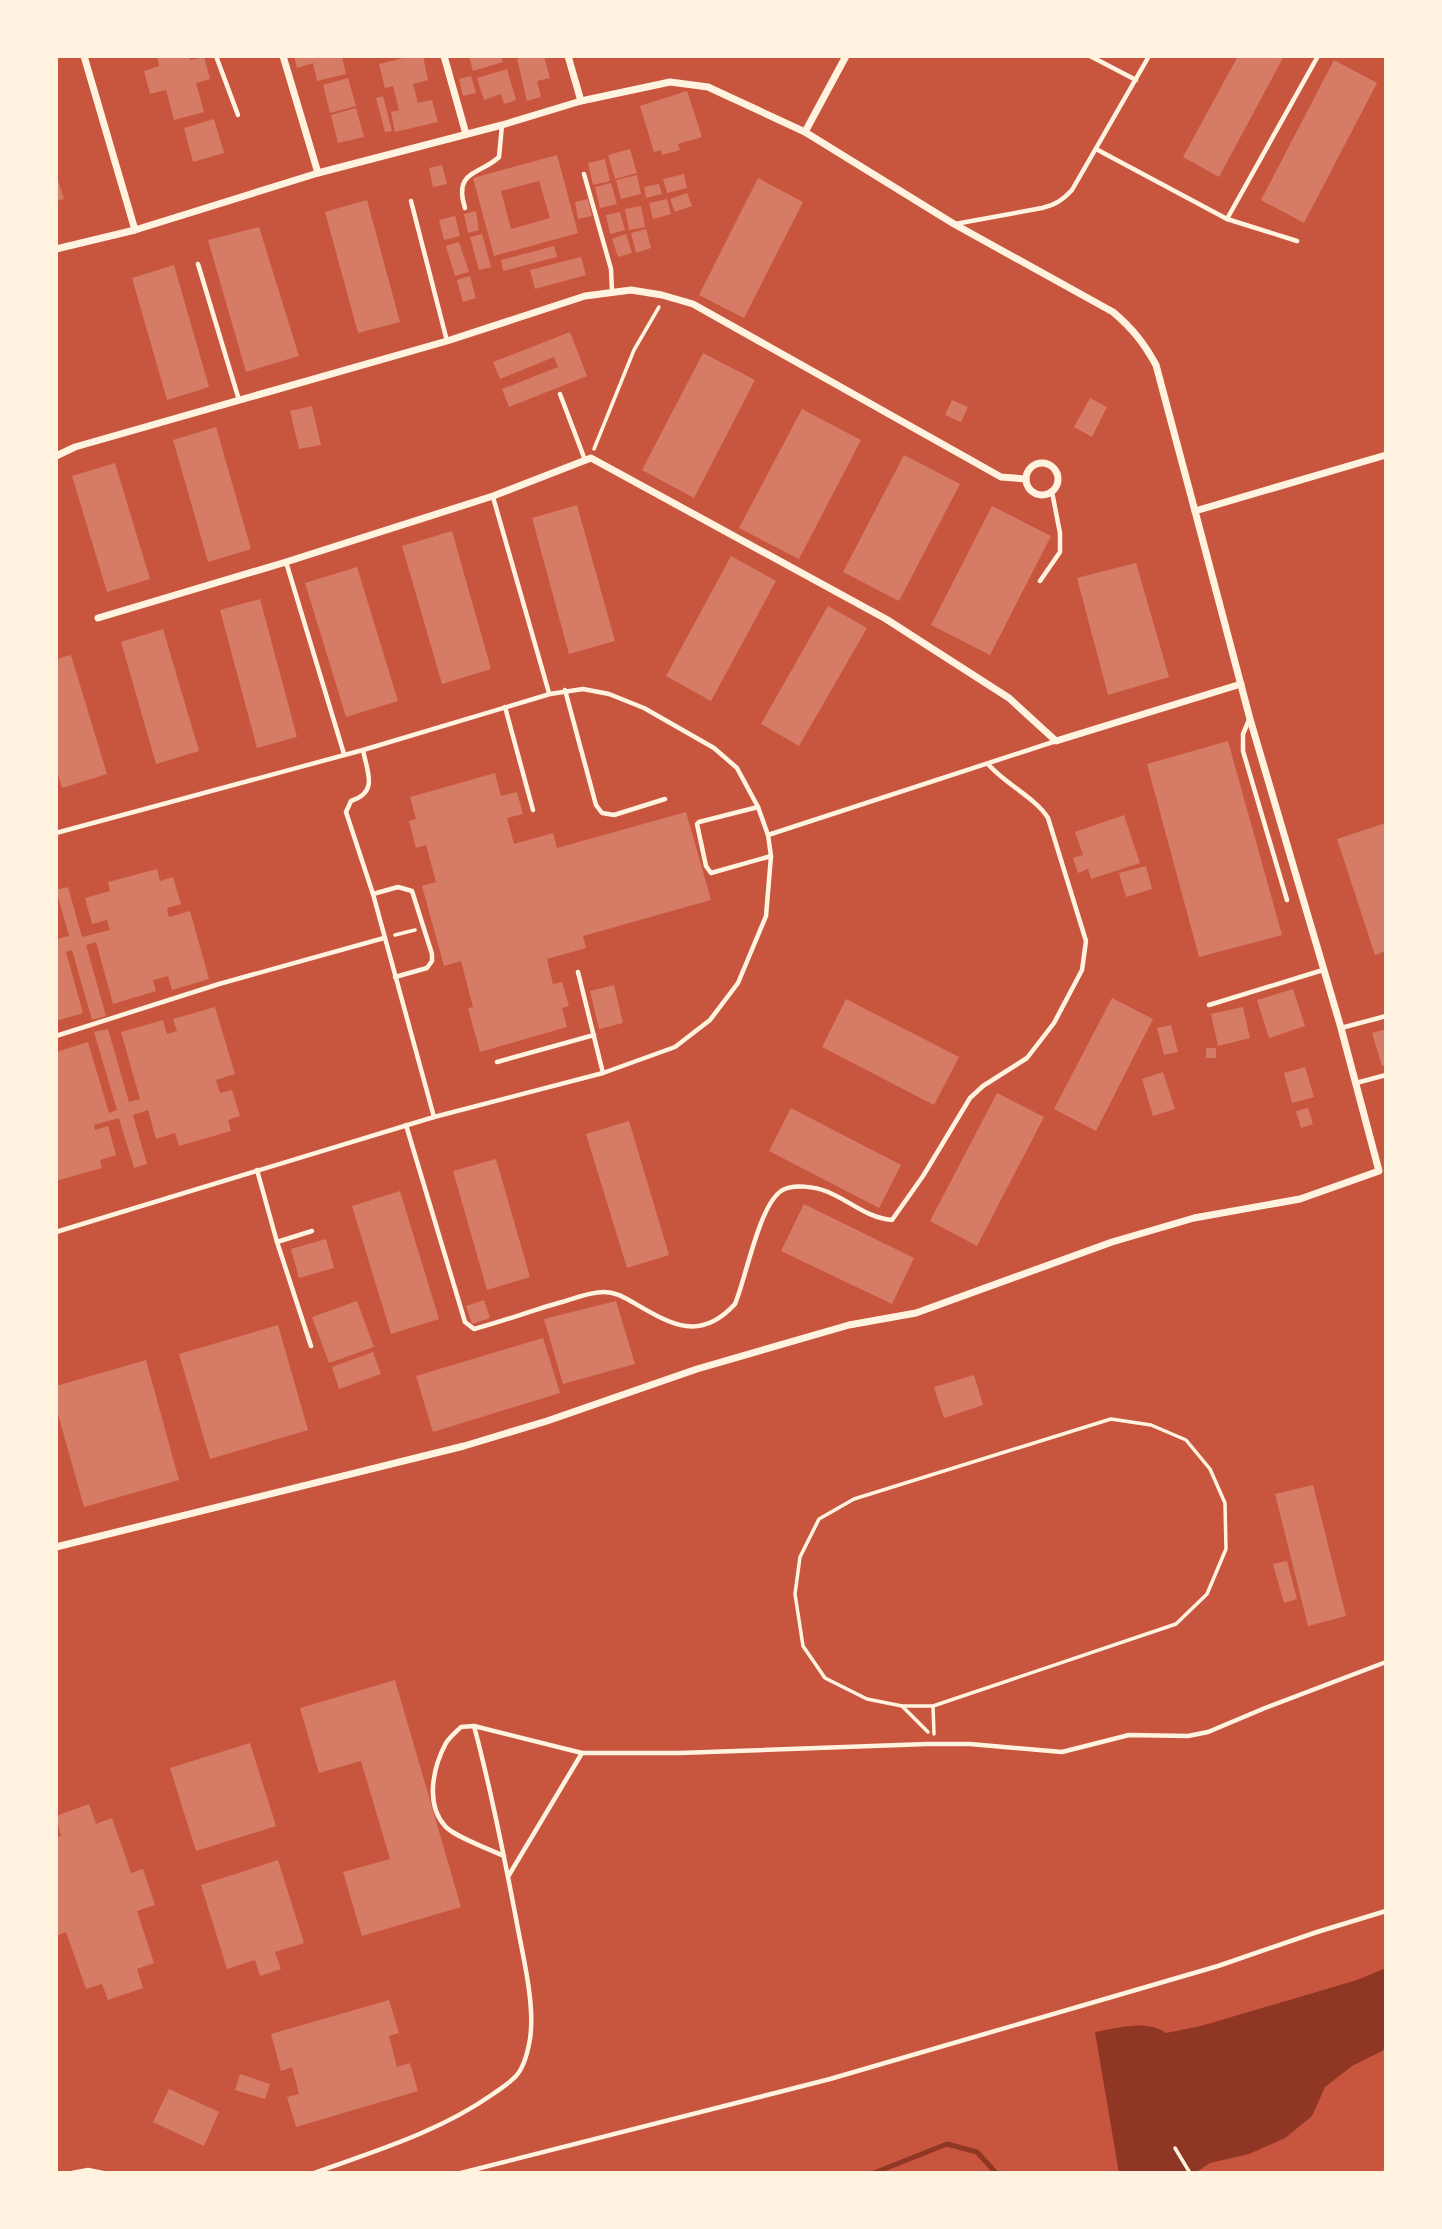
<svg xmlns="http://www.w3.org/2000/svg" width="1442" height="2229" viewBox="0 0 1442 2229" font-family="Montserrat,sans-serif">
	<rect width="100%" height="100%" fill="#c8553d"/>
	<!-- water -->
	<path fill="#8f3625" d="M1386 1968V2047L1382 2051 1352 2066 1325 2087 1312 2116 1285 2138 1249 2154 1210 2163 1195 2173H1119L1095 2032C1117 2028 1147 2019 1166 2033L1201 2026 1357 1980Z"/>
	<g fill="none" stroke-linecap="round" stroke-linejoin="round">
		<!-- stream -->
		<polyline stroke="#8f3625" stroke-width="5" points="874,2173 947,2144 977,2152 996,2173"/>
	</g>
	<!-- building -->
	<g fill="#d67c66" fill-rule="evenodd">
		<polygon points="157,56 189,56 190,60 204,57 210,79 196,83 204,112 174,120 166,90 150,94 144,71 159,66"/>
		<polygon points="294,56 342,56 346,74 317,81 313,63 297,68"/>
		<polygon points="411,56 423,56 428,80 413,84 418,103 432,100 438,122 395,132 391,112 399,110 393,86 385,88 379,64"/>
		<polygon points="469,56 501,56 503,62 473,71"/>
		<polygon points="529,56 544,56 550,78 537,81 541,97 527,101 517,59"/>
		<polygon points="1238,56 1284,56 1219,177 1183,157"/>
		<polygon points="1334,60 1377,83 1304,223 1261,200"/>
		<polygon points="507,69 516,100 504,104 501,94 484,100 477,78"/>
		<polygon points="471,76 476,93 463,96 459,79"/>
		<polygon points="348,78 356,106 330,113 323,85"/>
		<polygon points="687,91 702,137 678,144 680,150 662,155 661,150 654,152 640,106"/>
		<polygon points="383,96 392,131 385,132 376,98"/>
		<polygon points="356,108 364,137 338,143 331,115"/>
		<polygon points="214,119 224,153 193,162 184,128"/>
		<polygon points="630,149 637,173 615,179 608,155"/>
		<path d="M557 155 578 233 494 256 473 178ZM539 181 550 218 511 229 501 191Z"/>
		<polygon points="605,159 610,181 593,185 588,163"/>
		<polygon points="442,165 447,184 433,187 429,168"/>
		<polygon points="684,174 687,188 667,193 663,179"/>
		<polygon points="637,175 641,194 621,199 616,180"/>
		<polygon points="758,178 803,202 744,318 699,295"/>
		<polygon points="56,180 58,180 64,199 56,201"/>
		<polygon points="611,183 617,204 600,208 595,187"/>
		<polygon points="659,184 662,194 646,198 644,187"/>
		<polygon points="687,193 692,206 675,212 670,199"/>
		<polygon points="588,199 592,216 578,219 575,202"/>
		<polygon points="667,199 671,214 653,219 649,203"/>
		<polygon points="367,200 400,322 358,333 325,212"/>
		<polygon points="641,206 645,227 629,230 625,209"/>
		<polygon points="476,211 479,230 468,233 464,214"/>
		<polygon points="620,212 625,230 610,234 606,215"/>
		<polygon points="455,216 460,236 444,240 439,220"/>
		<polygon points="259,227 299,356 246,372 208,240"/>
		<polygon points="646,229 651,248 636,253 631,233"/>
		<polygon points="482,234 491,267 479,270 470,237"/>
		<polygon points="626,234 632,253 618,257 612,239"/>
		<polygon points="459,242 469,272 455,276 446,246"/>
		<polygon points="554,246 557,257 503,271 501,260"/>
		<polygon points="581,257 586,275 535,289 530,270"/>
		<polygon points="174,265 209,387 167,400 132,278"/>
		<polygon points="470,276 476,298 463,302 457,280"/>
		<polygon points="570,332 587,376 509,407 502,389 558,367 554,357 500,379 493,362"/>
		<polygon points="703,353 755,380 694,498 642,470"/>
		<polygon points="1090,398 1107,407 1092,437 1074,427"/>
		<polygon points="952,400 968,407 961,422 945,415"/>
		<polygon points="312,406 321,445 299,449 290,411"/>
		<polygon points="802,409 861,440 799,559 739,528"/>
		<polygon points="216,427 251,549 208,562 173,440"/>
		<polygon points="904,455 960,484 899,601 843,572"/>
		<polygon points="115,463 150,579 107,592 72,476"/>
		<polygon points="577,505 615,641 569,654 532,518"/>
		<polygon points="992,506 1051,536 990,655 931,625"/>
		<polygon points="452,531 491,669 442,684 402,546"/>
		<polygon points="731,556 776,581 711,701 666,676"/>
		<polygon points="1136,563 1169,677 1108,695 1077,578"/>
		<polygon points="357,567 398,701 346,717 305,583"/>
		<polygon points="260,599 297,737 257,748 220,610"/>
		<polygon points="828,606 867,628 799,746 761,724"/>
		<polygon points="163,629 199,751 156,764 121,642"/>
		<polygon points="71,655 107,774 62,788 56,767 56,659"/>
		<polygon points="1228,741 1282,935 1199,957 1147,764"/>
		<polygon points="495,773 501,796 517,792 523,814 507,818 514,844 553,833 557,848 686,812 711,900 583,936 586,948 547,959 553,984 562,982 569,1006 562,1008 567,1027 480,1052 468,1008 473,1007 461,961 444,966 422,886 436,882 426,845 416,848 409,821 416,819 410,797"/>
		<polygon points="1124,815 1140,863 1091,879 1088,869 1078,873 1073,858 1083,855 1075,832"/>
		<polygon points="1386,823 1386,951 1375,955 1337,839"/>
		<polygon points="1146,866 1152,889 1126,897 1119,873"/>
		<polygon points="157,869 160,881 173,877 181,904 167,908 169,917 190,911 209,979 172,990 168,976 153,980 156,991 113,1004 96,942 86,945 106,1016 92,1020 72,950 66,952 83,1013 56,1021 56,939 69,936 56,890 68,887 82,937 110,930 107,920 92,924 85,898 110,891 108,882"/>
		<polygon points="614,985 623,1023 599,1029 590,991"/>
		<polygon points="1293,989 1305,1026 1269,1038 1257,1000"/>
		<polygon points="1112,998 1153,1019 1096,1131 1054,1109"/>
		<polygon points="846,999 959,1057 934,1105 822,1047"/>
		<polygon points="215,1007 235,1074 216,1080 220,1093 232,1090 240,1116 228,1120 231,1131 179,1146 175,1133 156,1139 148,1110 133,1115 147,1164 134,1168 119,1118 94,1125 95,1130 108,1126 116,1155 100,1160 102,1168 56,1181 56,1052 88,1042 109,1113 117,1110 94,1032 108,1029 129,1102 140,1099 121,1032 163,1020 167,1034 177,1031 173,1019"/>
		<polygon points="1243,1007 1250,1038 1218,1046 1211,1014"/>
		<polygon points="1171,1025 1178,1052 1164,1055 1157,1028"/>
		<polygon points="1386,1029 1386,1065 1382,1066 1372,1033"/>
		<rect x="1206" y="1048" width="10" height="10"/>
		<polygon points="1305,1067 1314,1097 1292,1103 1284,1073"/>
		<polygon points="1163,1072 1175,1109 1153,1116 1142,1079"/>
		<polygon points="997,1093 1044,1117 977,1246 930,1221"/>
		<polygon points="791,1108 901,1165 879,1208 769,1151"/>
		<polygon points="1308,1108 1313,1124 1301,1128 1296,1111"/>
		<polygon points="629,1121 669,1255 627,1268 586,1134"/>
		<polygon points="496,1159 530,1277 487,1290 453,1171"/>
		<polygon points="400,1191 439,1319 391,1334 352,1206"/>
		<polygon points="804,1204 914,1258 892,1304 781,1251"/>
		<polygon points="326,1239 334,1268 299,1278 291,1249"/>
		<polygon points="484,1300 490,1318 472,1324 466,1306"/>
		<polygon points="357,1301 374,1347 329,1363 312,1317"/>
		<polygon points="616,1301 635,1364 563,1384 544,1319"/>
		<polygon points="278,1325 308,1430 210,1459 179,1354"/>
		<polygon points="543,1338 560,1393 433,1432 416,1376"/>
		<polygon points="373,1352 381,1374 339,1389 332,1367"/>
		<polygon points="146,1360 179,1480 84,1507 56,1407 56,1386"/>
		<polygon points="974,1375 983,1405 944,1418 934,1387"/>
		<polygon points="1313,1485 1346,1616 1308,1626 1275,1494"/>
		<polygon points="1287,1561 1297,1599 1284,1603 1273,1564"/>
		<polygon points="395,1680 461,1907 362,1936 343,1872 390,1859 361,1761 319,1773 300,1708"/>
		<polygon points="250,1743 276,1826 196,1851 170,1768"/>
		<polygon points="89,1804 96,1824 112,1818 131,1873 143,1869 155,1905 137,1911 154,1963 137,1969 143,1988 108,2000 102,1984 86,1989 66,1932 56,1936 56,1837 61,1836 56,1816"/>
		<polygon points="278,1860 304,1943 275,1952 281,1969 260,1976 255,1960 227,1969 201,1885"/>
		<polygon points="389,2000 399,2033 389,2036 397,2067 410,2063 418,2091 296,2127 287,2097 299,2094 292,2067 281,2071 271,2034"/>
		<polygon points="240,2074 270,2084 265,2099 235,2090"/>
		<polygon points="169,2089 219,2112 204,2146 153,2122"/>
	</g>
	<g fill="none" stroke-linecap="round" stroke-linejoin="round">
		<!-- path -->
		<g stroke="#fff3e0" stroke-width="3.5">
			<polyline points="594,449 634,350 659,307"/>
			<polyline points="395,935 415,930"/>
			<polyline points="902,1706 928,1732"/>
			<polyline points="933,1706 902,1706 867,1699 825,1678 803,1646 795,1594 800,1557 819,1519 854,1499 1111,1419 1151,1425 1186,1440 1210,1469 1225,1503 1226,1549 1207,1594 1176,1624 933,1706 934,1734"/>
			<polyline points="1175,2148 1190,2173"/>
		</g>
		<!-- service -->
		<g stroke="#fff3e0" stroke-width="4.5">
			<polyline points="216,56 238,115"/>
			<polyline points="1090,56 1136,80"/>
			<polyline points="1096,149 1227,219 1297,241"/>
			<polyline points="584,174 611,269 612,291"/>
			<polyline points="411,201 447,341"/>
			<path d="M465 208C453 170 480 175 499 157L502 125"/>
			<polyline points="1227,219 1318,56"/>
			<path d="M955 224 1042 208C1055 205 1063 200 1072 190L1149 56"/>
			<polyline points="198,264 239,400"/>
			<polyline points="560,394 585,460"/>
			<polyline points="493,497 549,693"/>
			<polyline points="286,562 344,754"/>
			<polyline points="1040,581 1060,552 1060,533 1052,492"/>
			<polyline points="565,690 596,805 602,813 614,815 665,799"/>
			<polyline points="505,707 533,810"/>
			<polyline points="1249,720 1243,734 1243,751 1287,900"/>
			<path d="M363 750C367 772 379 792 351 801L346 812 373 894 434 1117"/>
			<polyline points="758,807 699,822 697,824 706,866 711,873 771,856"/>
			<polyline points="56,833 363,750 550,694 583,689 609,694 644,708 714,748 737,768 758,807 768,835 771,856 766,916 738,983 710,1020 675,1047 603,1073 434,1117 56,1232"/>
			<polyline points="768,835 1056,741"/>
			<polyline points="373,894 398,887 412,891 432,954 432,961 427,968 395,977"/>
			<polyline points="578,972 603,1073"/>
			<polyline points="1209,1005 1323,970"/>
			<polyline points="1341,1028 1386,1016"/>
			<polyline points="56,1036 219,984 384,938"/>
			<polyline points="497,1062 594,1035"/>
			<polyline points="1356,1083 1386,1075"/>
			<path d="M406 1125 465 1322 474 1329C504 1321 533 1310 562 1302 575 1298 590 1292 604 1292 616 1292 625 1298 634 1303 672 1325 700 1342 735 1304 746 1278 759 1206 781 1191 793 1183 816 1187 828 1192 850 1201 867 1218 892 1220L923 1176 970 1098 983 1086 1027 1058 1054 1023 1082 970 1086 941 1048 818C1036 798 1005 784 988 764"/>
			<polyline points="257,1170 277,1242 311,1346"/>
			<polyline points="277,1242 312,1231"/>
			<polyline points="474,1726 582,1753 680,1753 927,1744 970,1744 1062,1752 1129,1735 1188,1736 1208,1732 1265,1708 1386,1662"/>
			<polyline points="509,1875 582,1753"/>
			<polyline points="72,2173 88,2170 103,2173"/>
			<path d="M314 2173C375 2151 439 2132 493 2094 500 2089 508 2084 514 2078 523 2070 528 2051 530 2039 535 2006 524 1961 518 1929 505 1860 492 1793 474 1726L461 1727C456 1732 450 1737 446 1743 433 1767 425 1804 445 1826 453 1836 491 1850 504 1856"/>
			<polyline points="461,2173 830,2079 1218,1966 1317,1932 1386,1911"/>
			<polyline points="1386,2173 1386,2170"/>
		</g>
		<!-- minor -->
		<g stroke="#fff3e0" stroke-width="7">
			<polyline points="84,56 135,230"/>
			<polyline points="283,56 318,173"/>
			<polyline points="444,56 466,134"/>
			<polyline points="568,56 581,101"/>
			<polyline points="805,132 846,56"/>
			<path d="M56 249 135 230 318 173 502 125 581 101 670 82 708 87 805 132 954 224 1113 312C1132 328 1144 343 1156 365L1195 511"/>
			<polyline points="56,456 75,447 447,341 585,296 631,290 662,295 693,304 1001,477 1026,479"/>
			<circle cx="1042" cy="479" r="16"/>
			<polyline points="98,618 286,562 493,496 591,458 886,619 1009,698 1056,741 1241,684"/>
			<polyline points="56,1547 464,1446 547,1421 697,1369 849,1325 916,1313 1112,1242 1194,1218 1300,1199 1379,1171 1341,1028 1250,719 1195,511 1386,455"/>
		</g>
	</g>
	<!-- border -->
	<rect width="1442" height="2229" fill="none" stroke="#fff3e0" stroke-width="116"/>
</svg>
